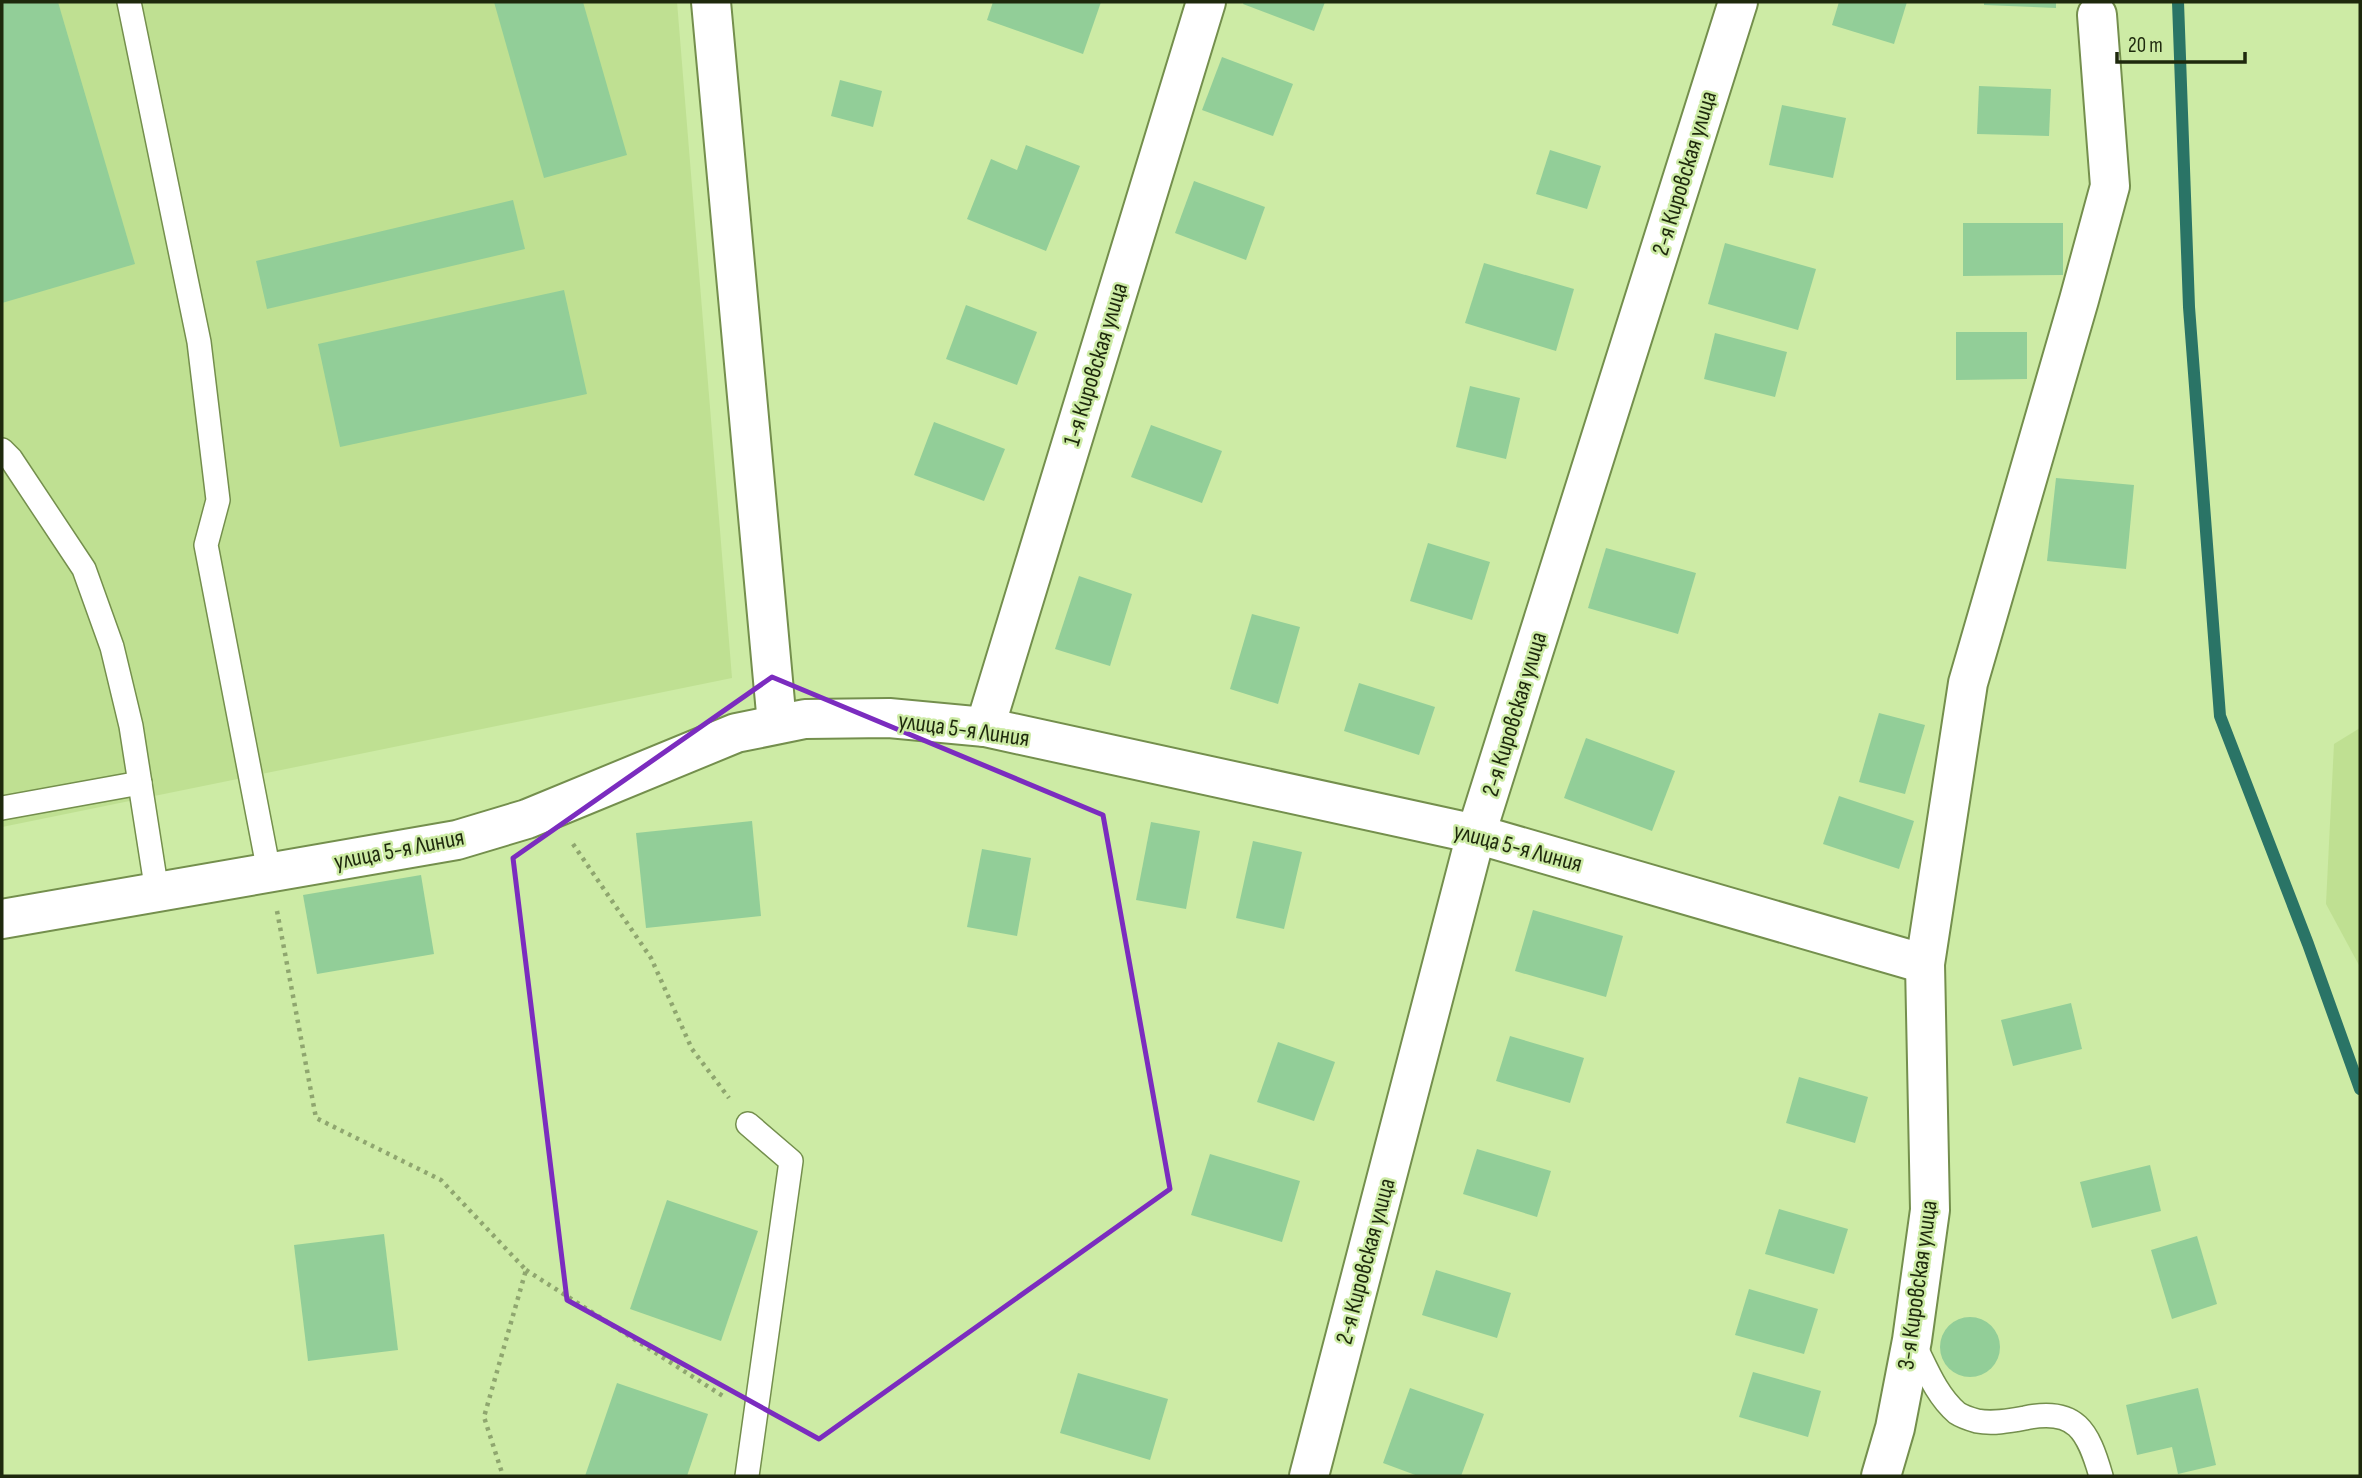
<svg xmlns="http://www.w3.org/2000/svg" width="2362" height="1478" viewBox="0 0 2362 1478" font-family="'Sofia Sans Condensed',sans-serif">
	<rect width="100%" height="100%" fill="#cdeba5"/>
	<!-- built -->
	<g fill="#bfe092">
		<polygon points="2,2 677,2 732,678 2,827"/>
		<polygon points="2360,728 2360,967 2326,904 2334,744"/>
	</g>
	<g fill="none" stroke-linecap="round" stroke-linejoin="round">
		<!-- stream -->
		<polyline stroke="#2a7466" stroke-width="12" points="2178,2 2189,307 2220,716 2308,944 2360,1089"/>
	</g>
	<!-- building -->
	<g fill="#92ce98">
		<polygon points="2,2 58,2 135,264 2,303"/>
		<polygon points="494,2 583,2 627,155 544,178"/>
		<polygon points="993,2 1101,2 1083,54 987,20"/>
		<polygon points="1244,2 1325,2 1314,31 1243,4"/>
		<polygon points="1839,2 1907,2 1894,44 1832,25"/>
		<polygon points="1984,2 2056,2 2056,8 1984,5"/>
		<polygon points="1222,57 1293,84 1273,136 1202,110"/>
		<polygon points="840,80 882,91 873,127 831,116"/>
		<polygon points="1979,86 2051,89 2049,136 1977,134"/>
		<polygon points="1782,105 1846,118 1833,178 1769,165"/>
		<polygon points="1026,145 1080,166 1046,251 967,219 991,159 1017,170"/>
		<polygon points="1550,150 1601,166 1587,209 1536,194"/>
		<polygon points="1194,181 1265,207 1246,260 1175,233"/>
		<polygon points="513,200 525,249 267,309 256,261"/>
		<polygon points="1963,223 2063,223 2063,275 1963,276"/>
		<polygon points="1725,243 1816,269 1798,330 1708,304"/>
		<polygon points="1484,263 1574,289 1556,351 1465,323"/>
		<polygon points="564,290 587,394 340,447 318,344"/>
		<polygon points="966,305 1037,332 1017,385 946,359"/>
		<polygon points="1956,332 2027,332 2027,379 1956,380"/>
		<polygon points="1715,333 1787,352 1775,397 1704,379"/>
		<polygon points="1470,386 1520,398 1506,459 1456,447"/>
		<polygon points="934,422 1005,449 984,501 914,475"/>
		<polygon points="1151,425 1222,451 1202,503 1131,477"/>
		<polygon points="2056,478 2134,485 2126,569 2047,561"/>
		<polygon points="1428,543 1490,562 1472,620 1410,601"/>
		<polygon points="1606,548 1696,573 1678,634 1588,608"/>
		<polygon points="1079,576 1132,594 1110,666 1055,649"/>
		<polygon points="1252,614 1300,627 1278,704 1230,689"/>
		<polygon points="1359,683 1435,707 1419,755 1344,731"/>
		<polygon points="1879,713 1925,725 1905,794 1859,782"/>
		<polygon points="1586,738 1675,771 1652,831 1564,798"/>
		<polygon points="1839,796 1914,821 1899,869 1823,844"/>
		<polygon points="752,821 761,916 646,928 636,833"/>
		<polygon points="1151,822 1200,831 1186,909 1136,900"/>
		<polygon points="1253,841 1302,852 1284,929 1236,918"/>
		<polygon points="982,849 1031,858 1017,936 967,927"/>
		<polygon points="421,875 434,954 317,974 303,895"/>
		<polygon points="1533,910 1623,936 1606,997 1515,971"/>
		<polygon points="2071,1003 2082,1049 2013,1066 2001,1020"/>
		<polygon points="1510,1036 1584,1058 1570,1103 1496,1081"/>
		<polygon points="1278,1042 1335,1062 1314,1121 1257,1102"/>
		<polygon points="1799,1077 1868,1097 1855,1143 1786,1123"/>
		<polygon points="1477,1149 1551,1171 1537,1217 1463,1194"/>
		<polygon points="1210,1154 1300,1181 1282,1242 1191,1215"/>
		<polygon points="2150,1165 2161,1211 2092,1228 2080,1182"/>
		<polygon points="667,1200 758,1231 721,1341 630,1309"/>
		<polygon points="1779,1209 1848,1229 1834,1274 1765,1254"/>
		<polygon points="384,1234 398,1350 308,1361 294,1245"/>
		<polygon points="2197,1236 2217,1304 2172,1319 2151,1250"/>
		<polygon points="1436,1270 1511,1293 1497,1338 1422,1315"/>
		<polygon points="1749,1289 1818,1309 1804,1354 1735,1335"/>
		<circle cx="1970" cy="1347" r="30"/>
		<polygon points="1753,1372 1821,1391 1808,1437 1739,1417"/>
		<polygon points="1078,1373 1168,1399 1150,1460 1060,1433"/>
		<polygon points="617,1383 708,1414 687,1476 585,1476"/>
		<polygon points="1410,1388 1484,1414 1461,1476 1418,1476 1383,1463"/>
		<polygon points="2198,1388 2216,1465 2178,1474 2172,1447 2137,1455 2126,1405"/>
	</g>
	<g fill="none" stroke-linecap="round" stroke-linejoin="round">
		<!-- lane casing -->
		<g stroke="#748f4d" stroke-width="26">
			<g id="lane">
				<polyline points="129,2 199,342 218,500 206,545 269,872"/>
				<polyline points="2,450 11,459 84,569 112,647 131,726 157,892"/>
				<polyline points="2,808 140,783"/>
				<path d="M1912 1340C1925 1365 1935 1394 1957 1413 1963 1417 1970 1419 1977 1421 1992 1424 2009 1421 2025 1418 2076 1407 2088 1431 2101 1476"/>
				<polyline points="747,1476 791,1161 748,1124"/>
			</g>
		</g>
		<!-- street casing -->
		<g stroke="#748f4d" stroke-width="42">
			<g id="street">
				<polyline points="711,2 777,724"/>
				<polyline points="985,727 1206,2"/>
				<polyline points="2,919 457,840 527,819 736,733 805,719 889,718 985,727 1476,834 1925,964"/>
				<polyline points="1309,1476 1476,834 1738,2"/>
				<polyline points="1881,1476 1895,1428 1912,1340 1930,1210 1925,964 1968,683 2079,300 2110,186 2097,15"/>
			</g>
		</g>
		<!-- path -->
		<g stroke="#8fa66f" stroke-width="4.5" stroke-dasharray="3.5 5" stroke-linecap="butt">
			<polyline points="573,844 651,958 692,1049 729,1098"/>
			<polyline points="277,911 316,1118 441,1180 526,1270 484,1417 503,1476"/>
			<polyline points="526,1270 726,1398"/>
		</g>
		<!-- lane -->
		<use href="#lane" stroke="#fff" stroke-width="23"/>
		<!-- street -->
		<use href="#street" stroke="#fff" stroke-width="38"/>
	</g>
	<!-- marked area -->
	<path fill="none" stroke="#7b2cbf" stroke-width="5" stroke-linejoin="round" d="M772 677 1103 815 1170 1189 819 1439 567 1300 513 858Z"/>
	<g text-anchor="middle" stroke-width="5" stroke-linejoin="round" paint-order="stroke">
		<!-- street labels -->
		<g font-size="24" fill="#1e290d" stroke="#cdeba5">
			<text transform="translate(1684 173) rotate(-73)" y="8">2-я Кировская улица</text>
			<text transform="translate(1095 364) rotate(-73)" y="8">1-я Кировская улица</text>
			<text transform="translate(1514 714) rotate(-73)" y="8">2-я Кировская улица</text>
			<text transform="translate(964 729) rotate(8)" y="8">улица 5-я Линия</text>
			<text transform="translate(1518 847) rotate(15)" y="8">улица 5-я Линия</text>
			<text transform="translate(399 849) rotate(-11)" y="8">улица 5-я Линия</text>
			<text transform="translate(1365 1261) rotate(-75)" y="8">2-я Кировская улица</text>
			<text transform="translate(1917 1285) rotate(-82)" y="8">3-я Кировская улица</text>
		</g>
	</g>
	<!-- border -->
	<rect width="2362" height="1478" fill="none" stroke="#1e290d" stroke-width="7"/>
	<!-- scale -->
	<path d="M2117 52v10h128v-10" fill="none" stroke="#1e290d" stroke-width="3.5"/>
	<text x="2128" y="52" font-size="21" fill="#1e290d" stroke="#cdeba5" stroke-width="5" paint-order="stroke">20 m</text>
</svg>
